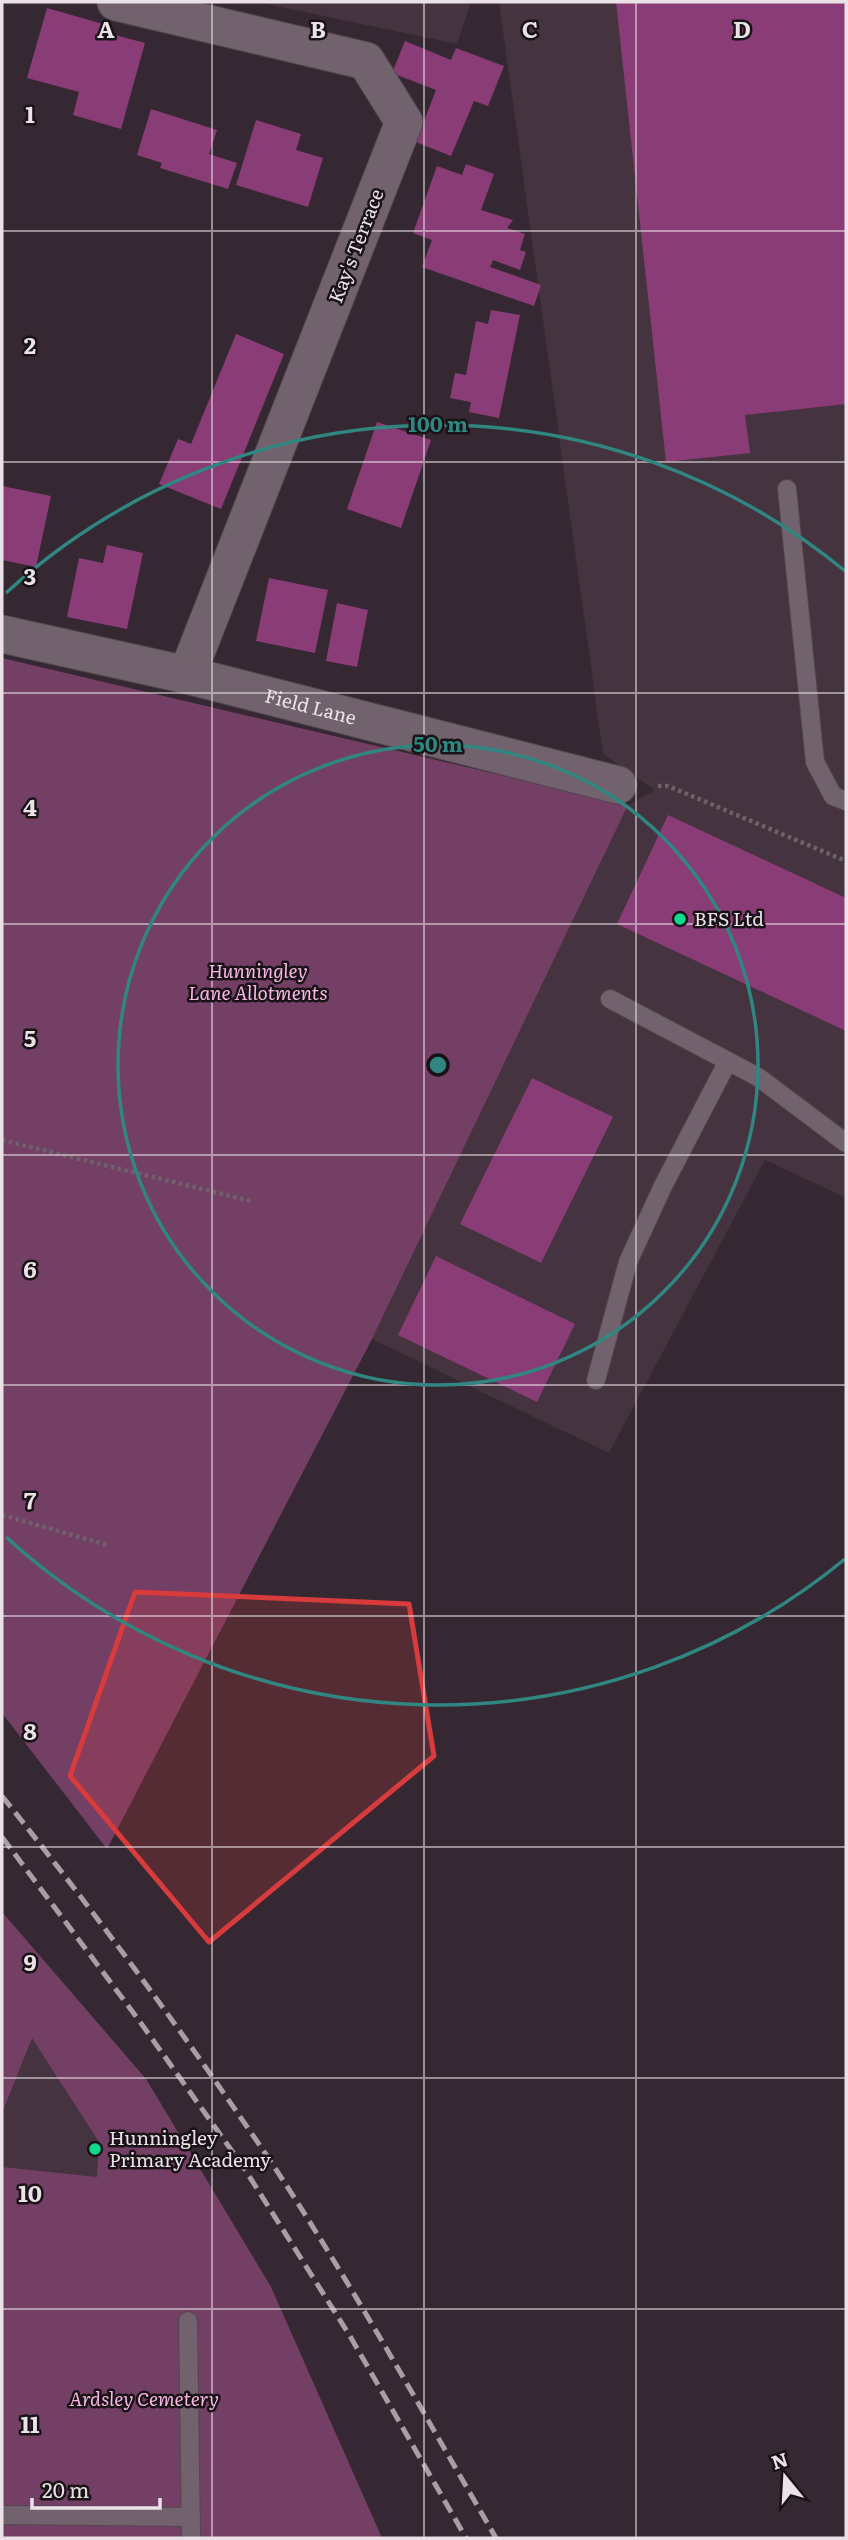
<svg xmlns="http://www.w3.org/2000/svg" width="848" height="2540" viewBox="0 0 848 2540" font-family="Literata,serif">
	<rect width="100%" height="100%" fill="#362832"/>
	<!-- built -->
	<g fill="#45333f">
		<polygon points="257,2 471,2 457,44"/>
		<polygon points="499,2 846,2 846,1198 765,1160 609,1453 372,1339 628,805 655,790 603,754"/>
		<polygon points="2,1912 146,2079 271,2287 2,2219"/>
	</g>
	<!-- green -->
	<g fill="#743f65">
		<polygon points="2,658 628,805 372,1339 107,1849 2,1713"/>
		<polygon points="2,1912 146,2079 271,2287 382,2538 2,2538 2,2167 97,2177 99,2142 32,2038 2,2113"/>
	</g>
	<!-- building -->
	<g fill="#893c76">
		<polygon points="616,2 846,2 846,404 745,415 750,453 666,462"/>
		<polygon points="47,8 110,26 108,33 145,43 121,129 73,115 79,92 27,78"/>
		<polygon points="405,41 451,60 456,48 504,66 488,106 474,101 451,156 416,142 436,90 392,73"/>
		<polygon points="151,109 217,130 209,154 237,163 228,189 160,168 162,163 137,155"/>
		<polygon points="256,120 301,134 296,150 323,158 308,207 236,185"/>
		<polygon points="466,164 494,174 481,210 513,220 507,228 525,234 520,250 526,252 520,270 493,260 490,267 541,285 534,306 422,267 432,240 413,233 437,166 462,175"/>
		<polygon points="491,310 520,315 499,418 469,412 471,402 450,398 455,373 466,375 476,321 488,324"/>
		<polygon points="236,334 284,354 221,509 159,484 178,439 191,444"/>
		<polygon points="377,422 431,440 401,528 347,509"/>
		<polygon points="2,486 51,496 36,567 2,560"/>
		<polygon points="107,545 143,553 127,629 67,617 79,558 103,563"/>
		<polygon points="269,578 328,590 315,653 256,641"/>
		<polygon points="337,603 368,610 357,667 326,661"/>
		<polygon points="668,815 846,898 846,1031 617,924"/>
		<polygon points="532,1078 613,1117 541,1263 460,1224"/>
		<polygon points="436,1256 575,1324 537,1402 398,1335"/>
	</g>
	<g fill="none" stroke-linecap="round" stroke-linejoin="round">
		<!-- lane casing -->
		<g stroke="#53474f" stroke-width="20">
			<g id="lane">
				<polyline points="787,489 815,762 833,796 846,801"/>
				<polyline points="610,999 758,1077 846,1143"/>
				<polyline points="596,1380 628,1262 663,1186 728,1061"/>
				<polyline points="188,2321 191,2538"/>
				<polyline points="2,2515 191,2517"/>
			</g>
		</g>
		<!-- street casing -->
		<g stroke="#53474f" stroke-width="39">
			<g id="street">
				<polyline points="116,2 366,61 404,122 187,675"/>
				<path id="s1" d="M2 634 187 675 618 785"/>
			</g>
		</g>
		<!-- path -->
		<g stroke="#6e616a" stroke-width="4.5" stroke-dasharray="3.5 3.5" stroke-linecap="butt">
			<polyline points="658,786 668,786 846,861"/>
			<polyline points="2,1140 251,1201"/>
			<polyline points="2,1515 107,1545"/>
		</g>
		<!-- lane -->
		<use href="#lane" stroke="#72626d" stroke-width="18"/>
		<!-- street -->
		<use href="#street" stroke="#72626d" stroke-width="37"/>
		<!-- rail -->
		<g stroke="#a99ea6" stroke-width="5" stroke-dasharray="14 7" stroke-linecap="butt">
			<path d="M2 1796C94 1911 182 2031 265 2153 348 2277 421 2409 496 2538"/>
			<polyline points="2,1837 138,2019 244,2168 350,2336 466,2538"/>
		</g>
	</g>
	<!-- marked area -->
	<path fill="#d83b3b" fill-opacity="0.2" stroke="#d83b3b" stroke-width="5" stroke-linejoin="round" d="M135 1592 409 1604 434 1756 209 1942 70 1776Z"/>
	<!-- grid -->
	<path fill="none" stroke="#ebe2e8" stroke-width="2" stroke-opacity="0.55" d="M212 2V2538M424 2V2538M636 2V2538M2 231H846M2 462H846M2 693H846M2 924H846M2 1155H846M2 1385H846M2 1616H846M2 1847H846M2 2078H846M2 2309H846"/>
	<!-- distance rings -->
	<g fill="none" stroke="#308680" stroke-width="3.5">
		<circle cx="438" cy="1065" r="320"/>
		<path d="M845 1559A640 640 0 0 1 6 1537M6 593A640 640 0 0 1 845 571"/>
	</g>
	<!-- markers -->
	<g fill="#0fd98a" stroke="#191317" stroke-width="2.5">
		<circle cx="680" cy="919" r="7"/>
		<circle cx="95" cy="2149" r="7"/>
	</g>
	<g text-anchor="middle" stroke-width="5" stroke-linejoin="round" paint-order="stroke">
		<!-- street labels -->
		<g font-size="19" fill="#ebe2e8" stroke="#191317">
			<text transform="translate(356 246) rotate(-69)" y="7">Kay's Terrace</text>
			<text dy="7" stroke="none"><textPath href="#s1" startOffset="317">Field Lane</textPath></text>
		</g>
		<!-- poi labels -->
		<g font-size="19" fill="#ebe2e8" stroke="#191317" text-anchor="start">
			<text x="694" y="926">BFS Ltd</text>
			<text x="109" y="2145">Hunningley<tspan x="109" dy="22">Primary Academy</tspan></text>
		</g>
		<!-- park labels -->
		<g font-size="19" font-style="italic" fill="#f8b7e4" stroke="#191317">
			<text x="258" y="978">Hunningley<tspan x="258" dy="22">Lane Allotments</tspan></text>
			<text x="144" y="2406">Ardsley Cemetery</text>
		</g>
	</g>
	<g font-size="23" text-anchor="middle" font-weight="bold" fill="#ebe2e8" stroke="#191317" stroke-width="5" stroke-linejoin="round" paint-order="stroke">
		<text x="106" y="38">A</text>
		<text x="318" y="38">B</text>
		<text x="530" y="38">C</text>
		<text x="742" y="38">D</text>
		<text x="30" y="123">1</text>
		<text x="30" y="354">2</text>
		<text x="30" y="585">3</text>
		<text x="30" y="816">4</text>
		<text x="30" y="1047">5</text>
		<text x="30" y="1278">6</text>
		<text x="30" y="1509">7</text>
		<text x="30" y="1740">8</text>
		<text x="30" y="1971">9</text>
		<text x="30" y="2202">10</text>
		<text x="30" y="2433">11</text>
	</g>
	<circle cx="438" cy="1065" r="10" fill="#308680" stroke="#191317" stroke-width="3.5"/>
	<g font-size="21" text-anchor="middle" font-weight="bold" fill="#308680" stroke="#191317" stroke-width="5" stroke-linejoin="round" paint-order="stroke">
		<text x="438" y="432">100 m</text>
		<text x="438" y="752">50 m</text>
	</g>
	<!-- border -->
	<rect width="848" height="2540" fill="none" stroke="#ebe2e8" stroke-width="7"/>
	<!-- north arrow -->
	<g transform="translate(785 2477) rotate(342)" stroke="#191317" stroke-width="5" paint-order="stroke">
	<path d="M0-5L12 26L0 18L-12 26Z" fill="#ebe2e8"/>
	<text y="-10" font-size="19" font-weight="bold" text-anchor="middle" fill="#ebe2e8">N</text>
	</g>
	<!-- scale -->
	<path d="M32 2498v10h128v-10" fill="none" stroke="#ebe2e8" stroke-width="3.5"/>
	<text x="42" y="2498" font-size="21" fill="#ebe2e8" stroke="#191317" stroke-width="5" paint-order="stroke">20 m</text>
</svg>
